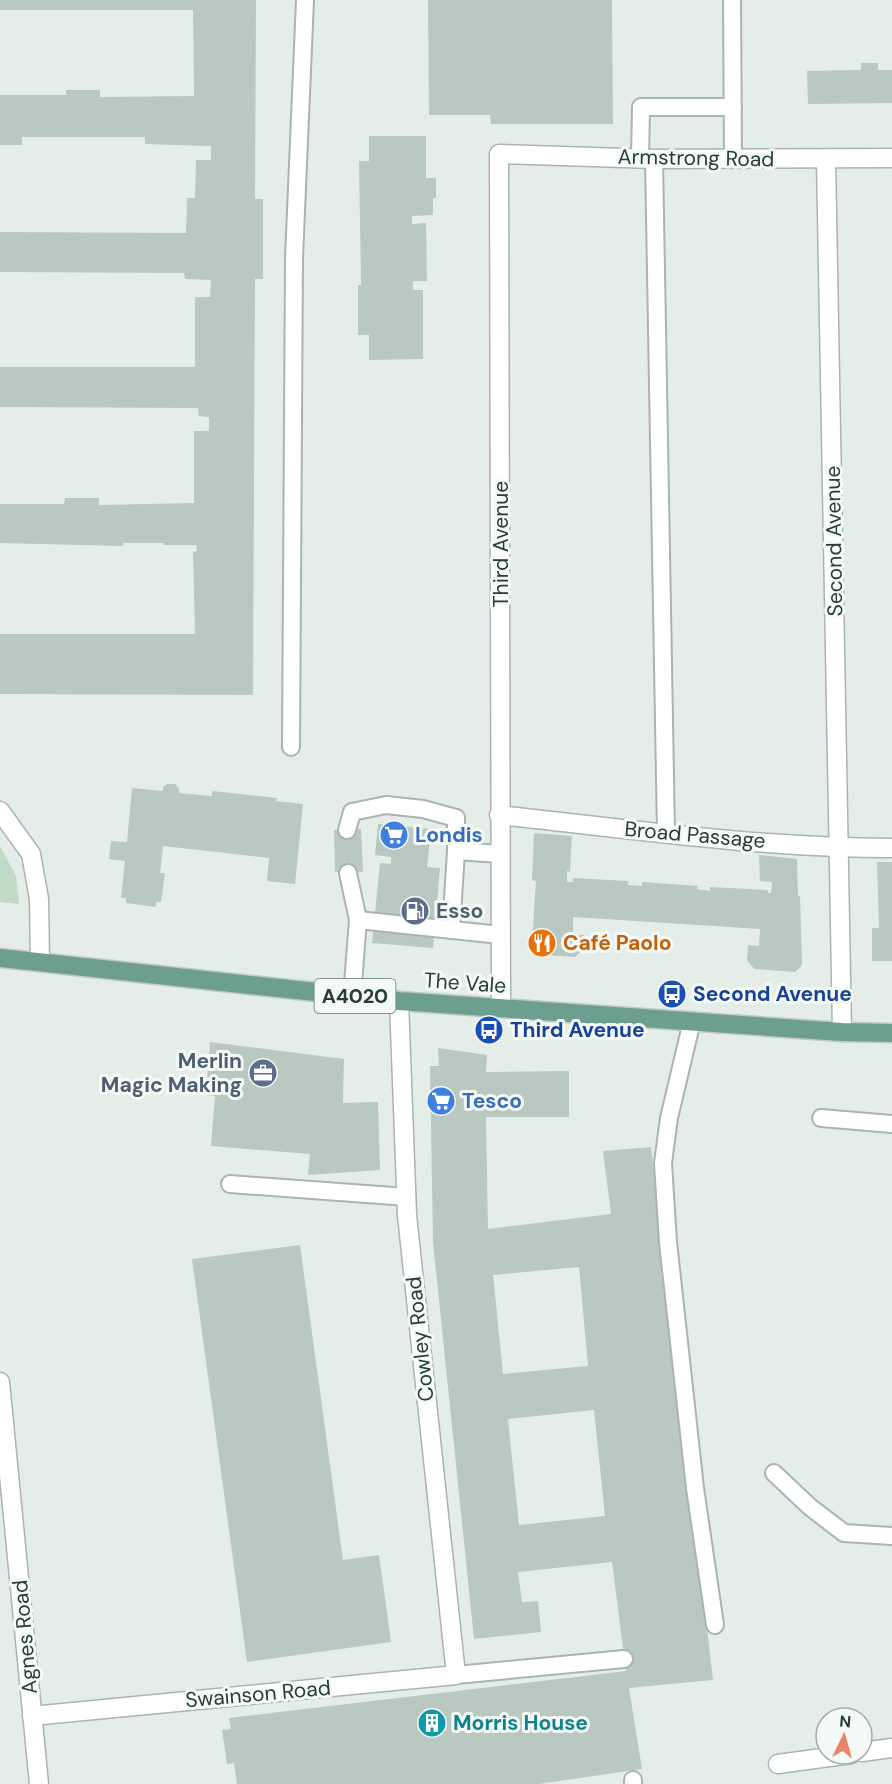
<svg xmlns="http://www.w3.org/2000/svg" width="892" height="1784" viewBox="0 0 892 1784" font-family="'DM Sans',sans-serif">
	<rect width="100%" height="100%" fill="#e5ede9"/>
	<!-- green -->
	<polygon fill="#c0dcc7" points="0,846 16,876 19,904 0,902"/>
	<!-- building -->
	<g fill="#bac8c2" fill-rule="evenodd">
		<polygon points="0,0 256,0 255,199 263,199 263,279 255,279 253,695 0,694 0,634 195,634 193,552 197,551 196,545 164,545 163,543 123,543 123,546 0,543 0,504 64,504 65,498 99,498 99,505 194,503 194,431 209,431 209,417 199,416 198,408 0,407 0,367 195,367 195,297 210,297 211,280 185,279 184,273 0,272 0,232 186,233 187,198 195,198 196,160 211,160 211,146 145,144 145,137 22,137 22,145 0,145 0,95 66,95 66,90 100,90 100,97 194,96 193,10 0,10"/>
		<polygon points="428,0 612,0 613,124 491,124 490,115 429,115"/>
		<polygon points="861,63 878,63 878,70 892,70 892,103 808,104 807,71 861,70"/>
		<polygon points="369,136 426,136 426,178 436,178 436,198 433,198 433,215 412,216 412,224 426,223 427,281 413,281 413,290 423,290 423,359 369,360 369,335 358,335 358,285 361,285 359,161 369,161"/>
		<polygon points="167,784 175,784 179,789 179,793 212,796 212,791 277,798 276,801 303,804 295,884 267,881 269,858 163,846 160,873 165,873 161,902 156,902 156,907 126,903 126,898 121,898 125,861 109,859 111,841 127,842 132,788 163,791 163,787"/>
		<polygon points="378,824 431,829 427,867 440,868 433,948 372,943 380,863 391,864 391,857 375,855"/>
		<polygon points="361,829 363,872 335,872 334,830"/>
		<polygon points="534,833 572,836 570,872 567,871 567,882 573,882 573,878 628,881 628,885 642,886 642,882 698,886 697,889 710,891 710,887 768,890 768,893 771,893 772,882 760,881 759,855 797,859 798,896 800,896 802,965 795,972 754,969 747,960 748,945 759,946 760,929 573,917 573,935 584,935 584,948 575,957 542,955 532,944 536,881 532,880"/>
		<polygon points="877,862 892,862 892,961 872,961 872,928 879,928"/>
		<polygon points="662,986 683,989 682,997 661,995"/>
		<polygon points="210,1042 344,1059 343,1103 378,1102 380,1170 308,1175 310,1154 211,1146 215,1096 206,1095"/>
		<path d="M438 1048 487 1055 486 1072 569 1071V1117H486L488 1229 611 1214 603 1151 651 1147 713 1680 629 1688 642 1769 539 1784H237L234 1763 227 1764 222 1730 231 1729 229 1718 626 1671 612 1562 518 1572 522 1602 538 1601 541 1632 474 1639 433 1242 430 1066H439ZM579 1267 588 1366 503 1374 493 1275ZM594 1410 605 1516 519 1525 508 1419Z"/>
		<polygon points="300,1245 343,1560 379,1555 391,1642 247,1662 192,1259"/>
	</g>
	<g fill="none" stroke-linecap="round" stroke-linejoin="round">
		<!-- lane casing -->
		<g stroke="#a8b5b0" stroke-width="20">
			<g id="lane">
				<polyline points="732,0 733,159"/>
				<polyline points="640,158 641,107 733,107"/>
				<polyline points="654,159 666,833"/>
				<polyline points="291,747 294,258 305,0"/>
				<polyline points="347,830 352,812 386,805 423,809 456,818 456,851"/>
				<polyline points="348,873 358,920"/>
				<polyline points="451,930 456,851 500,854"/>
				<polyline points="352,996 358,920 500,935"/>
				<polyline points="692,1021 669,1118 663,1163 668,1242 695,1488 715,1625"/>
				<polyline points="821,1118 892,1124"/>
				<polyline points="230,1184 407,1197"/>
				<polyline points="774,1473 810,1507 844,1533 892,1536"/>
				<polyline points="456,1675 624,1659"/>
				<polyline points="633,1780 633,1784"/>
			</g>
		</g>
		<!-- street casing -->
		<g stroke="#a8b5b0" stroke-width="21">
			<g id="street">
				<polyline points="826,159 842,1032"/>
				<polyline points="0,811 31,854 39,899 40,962"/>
				<path d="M499 815C629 829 761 848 892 848"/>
				<polyline points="501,1007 499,154 654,159 892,158"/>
				<polyline points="0,1382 39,1784"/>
				<polyline points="32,1716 456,1675 407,1215 399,1001"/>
				<polyline points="862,1752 892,1748"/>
				<polyline points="778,1764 851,1754"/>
			</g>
		</g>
		<!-- primary casing -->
		<g stroke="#c2c9c7" stroke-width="21">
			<polyline id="primary" points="0,958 399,1001 842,1032 892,1033"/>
		</g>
		<!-- lane -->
		<use href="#lane" stroke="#fff" stroke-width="16"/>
		<!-- street -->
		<use href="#street" stroke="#fff" stroke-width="18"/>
		<!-- primary -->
		<use href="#primary" stroke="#6d9f91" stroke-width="18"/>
	</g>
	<!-- icons -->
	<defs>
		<g id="supermarket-disc" transform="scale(1.5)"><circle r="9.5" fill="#3f7fe0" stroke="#f5faf7"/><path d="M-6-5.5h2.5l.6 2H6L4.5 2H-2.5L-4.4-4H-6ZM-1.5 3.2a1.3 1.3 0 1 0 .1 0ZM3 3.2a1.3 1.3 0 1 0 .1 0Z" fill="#fff"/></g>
		<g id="fuel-disc" transform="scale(1.5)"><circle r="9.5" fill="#5c6f8a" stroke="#f5faf7"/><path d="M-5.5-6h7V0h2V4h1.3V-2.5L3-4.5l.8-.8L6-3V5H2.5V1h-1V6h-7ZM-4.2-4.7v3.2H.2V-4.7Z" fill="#fff"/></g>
		<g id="restaurant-disc" transform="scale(1.5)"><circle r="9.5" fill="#e8710a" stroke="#f5faf7"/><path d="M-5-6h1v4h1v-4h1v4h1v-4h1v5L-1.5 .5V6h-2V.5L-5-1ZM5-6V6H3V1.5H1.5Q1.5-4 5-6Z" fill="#fff"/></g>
		<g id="bus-disc" transform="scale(1.5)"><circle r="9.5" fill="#1a4fb4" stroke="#f5faf7"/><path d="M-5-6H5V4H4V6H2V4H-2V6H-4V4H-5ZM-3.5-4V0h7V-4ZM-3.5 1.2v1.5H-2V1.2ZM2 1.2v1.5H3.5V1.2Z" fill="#fff"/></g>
		<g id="office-disc" transform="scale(1.5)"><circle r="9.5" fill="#5c6f8a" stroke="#f5faf7"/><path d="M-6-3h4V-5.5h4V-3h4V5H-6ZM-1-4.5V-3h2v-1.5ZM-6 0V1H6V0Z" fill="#fff"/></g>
		<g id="building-disc" transform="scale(1.5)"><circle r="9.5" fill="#0f9aa8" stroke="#f5faf7"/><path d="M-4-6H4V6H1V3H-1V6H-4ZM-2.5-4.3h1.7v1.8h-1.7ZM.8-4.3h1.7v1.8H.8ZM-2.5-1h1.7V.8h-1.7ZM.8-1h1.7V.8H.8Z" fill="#fff"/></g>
	</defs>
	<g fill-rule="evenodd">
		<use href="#supermarket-disc" x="394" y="835"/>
		<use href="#fuel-disc" x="415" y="911"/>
		<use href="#restaurant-disc" x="542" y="943"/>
		<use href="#bus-disc" x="672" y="994"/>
		<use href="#bus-disc" x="489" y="1030"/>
		<use href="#office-disc" x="263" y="1073"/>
		<use href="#supermarket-disc" x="441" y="1101"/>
		<use href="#building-disc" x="432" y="1723"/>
	</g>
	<g text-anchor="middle" stroke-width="6" stroke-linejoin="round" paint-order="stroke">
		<!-- shield labels -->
		<rect fill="#f5faf7" stroke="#637670" stroke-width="1.5" x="314.5" y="979" width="81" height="34" rx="4.5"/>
		<g font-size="20" font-weight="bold" fill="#253e36">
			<text x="355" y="1003">A4020</text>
		</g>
		<!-- street labels -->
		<g font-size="21" fill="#253e36" stroke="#f5faf7">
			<text transform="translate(696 158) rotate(1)" y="7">Armstrong Road</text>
			<text transform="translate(834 541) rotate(-91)" y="7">Second Avenue</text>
			<text transform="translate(501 544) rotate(-90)" y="7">Third Avenue</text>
			<text transform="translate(695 835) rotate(5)" y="7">Broad Passage</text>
			<text transform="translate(465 983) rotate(4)" y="7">The Vale</text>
			<text transform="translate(420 1339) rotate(-96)" y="7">Cowley Road</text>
			<text transform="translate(25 1637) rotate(-95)" y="7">Agnes Road</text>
			<text transform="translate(258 1694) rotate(-5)" y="7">Swainson Road</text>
		</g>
		<!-- shop labels -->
		<g font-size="21" font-weight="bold" fill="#366cbe" stroke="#f5faf7" text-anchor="start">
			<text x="415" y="842">Londis</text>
			<text x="462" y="1108">Tesco</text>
		</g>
		<!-- service labels -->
		<g font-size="21" font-weight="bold" fill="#4e5e75" stroke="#f5faf7" text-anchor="start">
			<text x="436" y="918">Esso</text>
			<text x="242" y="1068" text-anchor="end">Merlin<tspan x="242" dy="24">Magic Making</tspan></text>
		</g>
		<!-- food labels -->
		<g font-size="21" font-weight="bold" fill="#c56008" stroke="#f5faf7" text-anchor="start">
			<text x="563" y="950">Café Paolo</text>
		</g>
		<!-- transit labels -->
		<g font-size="21" font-weight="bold" fill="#164399" stroke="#f5faf7" text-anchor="start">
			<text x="693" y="1001">Second Avenue</text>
			<text x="510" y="1037">Third Avenue</text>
		</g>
		<!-- culture labels -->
		<g font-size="21" font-weight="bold" fill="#0d838f" stroke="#f5faf7" text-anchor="start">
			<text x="453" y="1730">Morris House</text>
		</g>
	</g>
	<!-- north arrow -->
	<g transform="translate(844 1736) rotate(5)"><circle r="28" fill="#f5faf7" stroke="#a2afaa" stroke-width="1.5"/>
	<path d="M0-4.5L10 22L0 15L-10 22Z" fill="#e88468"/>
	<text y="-9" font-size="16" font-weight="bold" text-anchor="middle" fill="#253e36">N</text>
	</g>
</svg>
